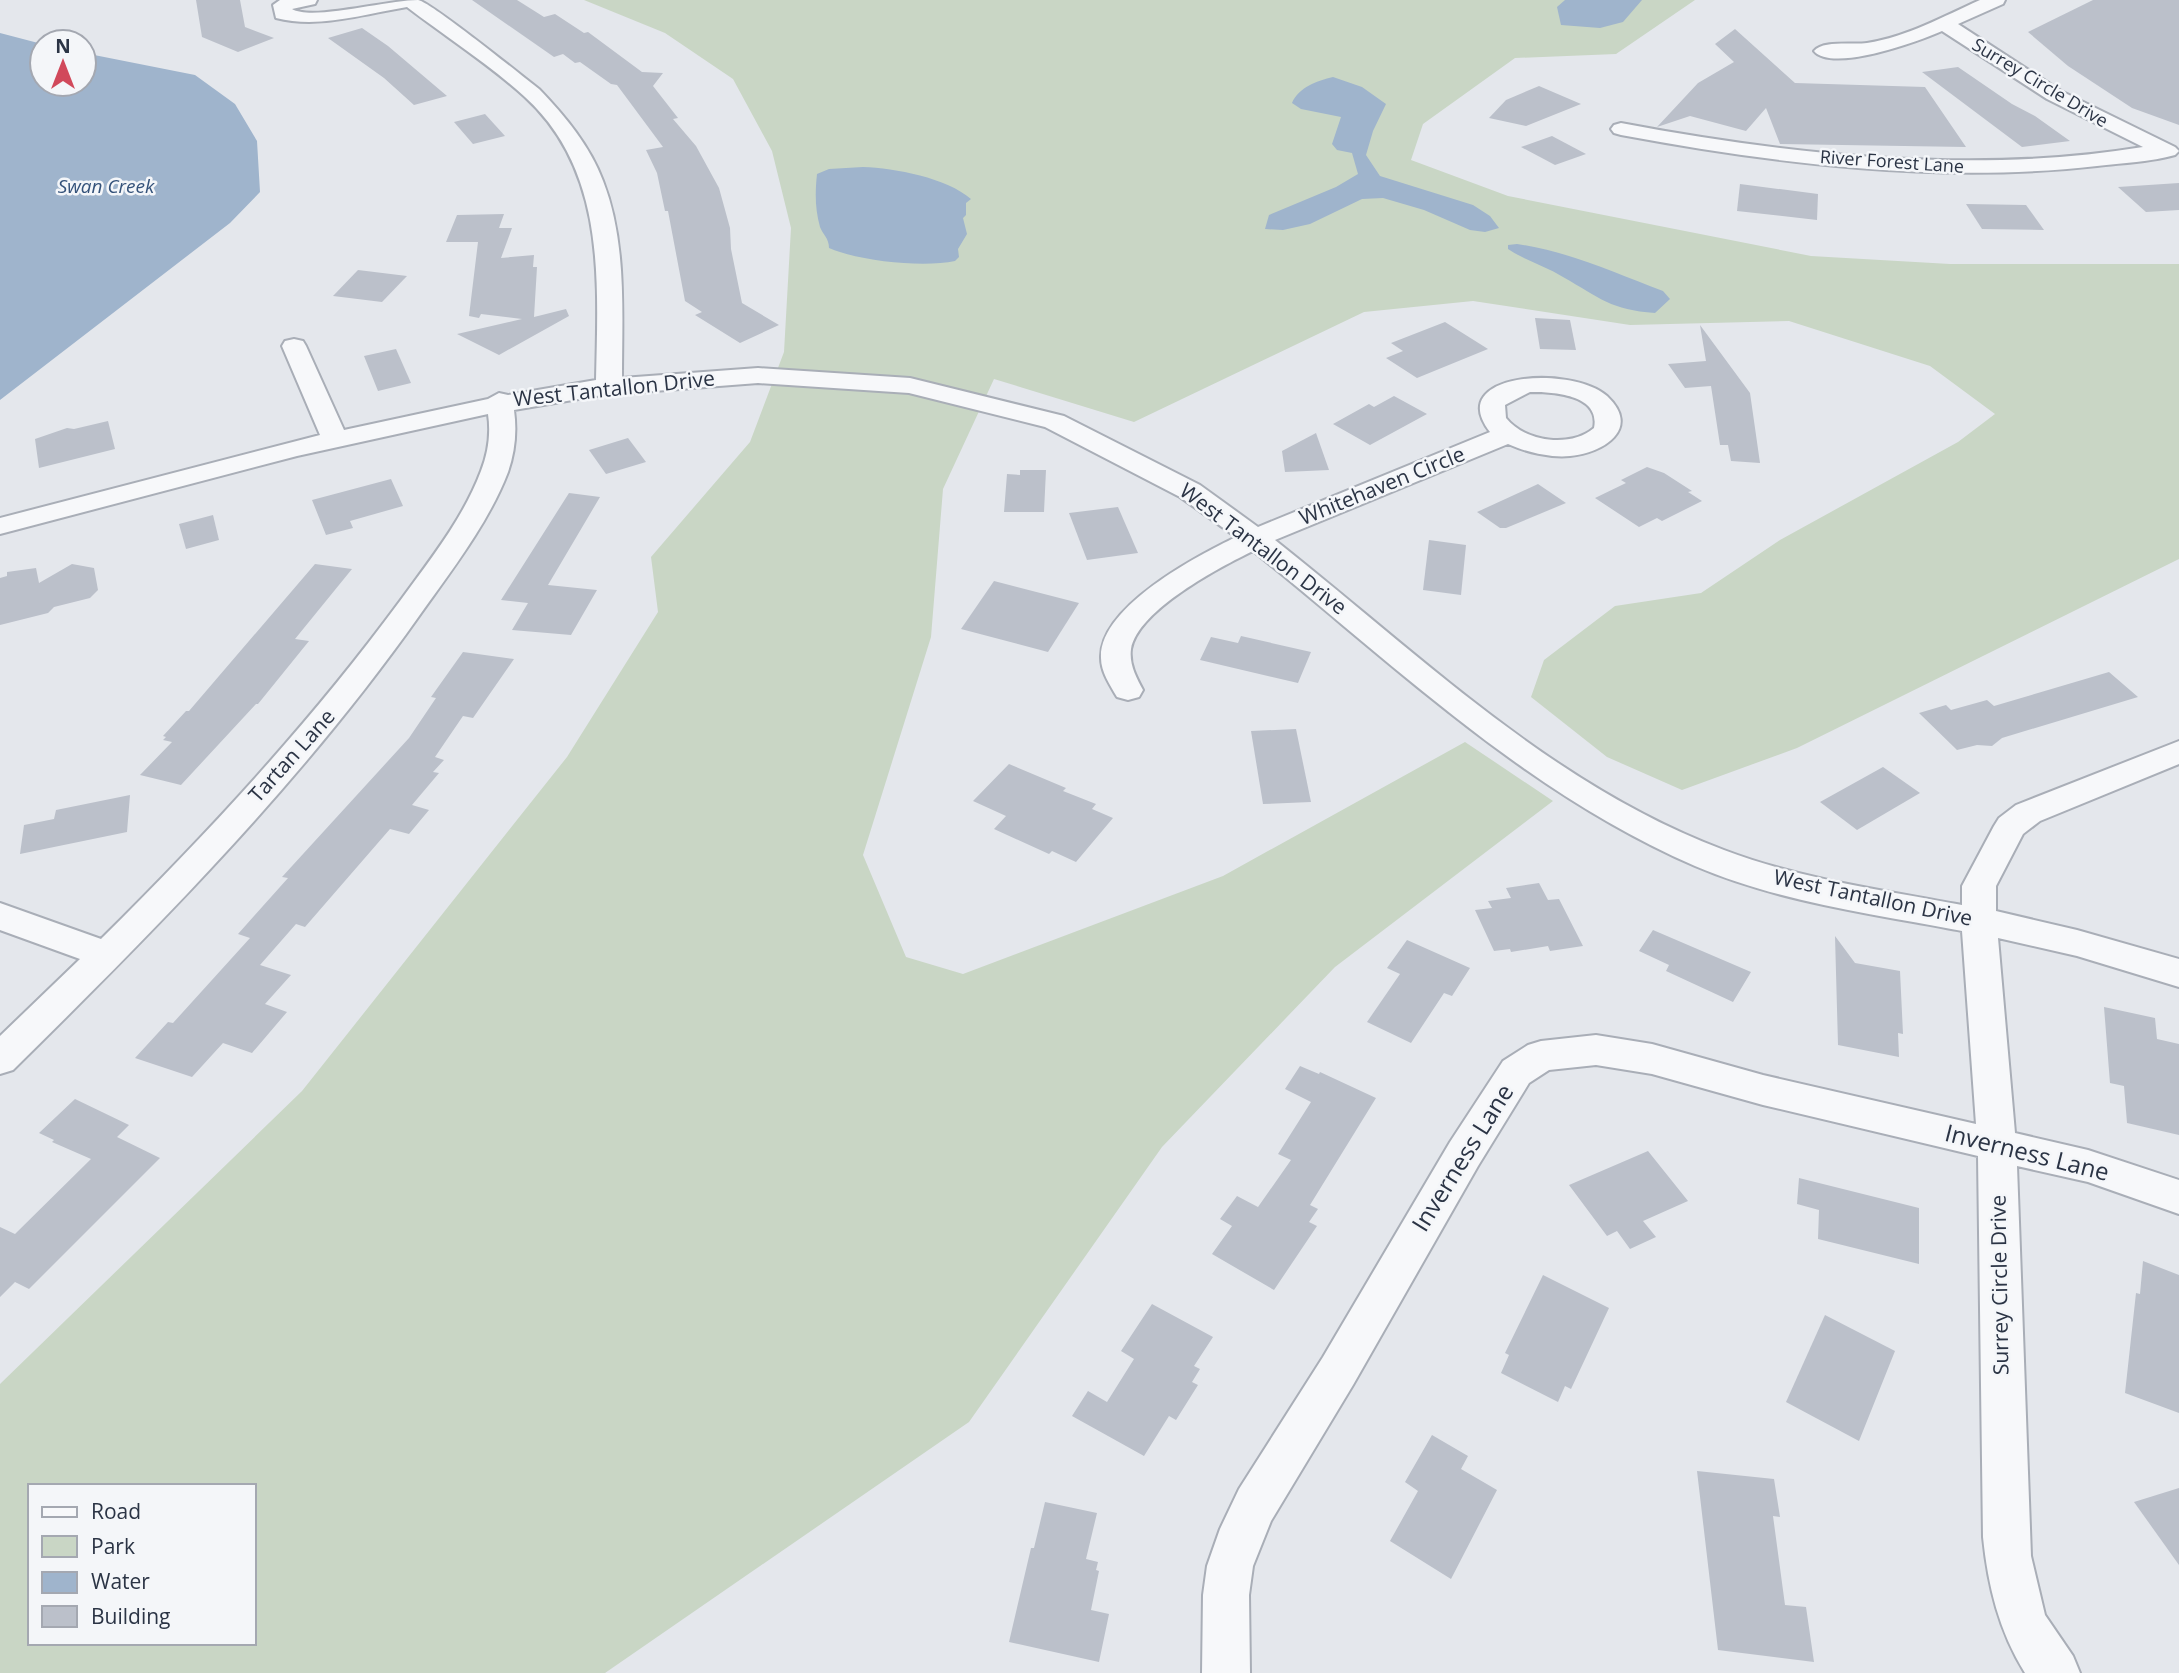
<svg xmlns="http://www.w3.org/2000/svg" width="2179" height="1673" viewBox="0 0 2179 1673" font-family="'Open Sans',sans-serif">
	<rect width="100%" height="100%" fill="#e4e7ec"/>
	<!-- green -->
	<path fill="#c9d6c5" fill-rule="evenodd" d="M584 0H1695L1616 54 1515 58 1423 124 1411 160 1508 196 1811 256 1950 264H2179V559L1797 748 1682 790 1607 757 1531 697 1544 660 1615 606 1701 593 1780 540 1958 442 1995 414 1930 366 1789 321 1630 325 1473 301 1364 312 1134 422 994 379 943 489 931 637 863 855 906 957 963 974 1223 876 1465 742 1553 801 1335 967 1162 1147 969 1422 605 1673H0V1384L302 1091 567 757 658 612 651 557 750 442 784 352 791 228 772 151 733 79 665 33ZM30 1486H254V1643H30Z"/>
	<!-- water -->
	<g fill="#9fb4cc">
		<polygon points="1565,0 1642,0 1623,22 1600,28 1561,25 1557,7"/>
		<polygon points="0,33 42,44 42,84 84,84 84,53 195,75 235,104 257,141 260,192 230,223 0,400"/>
		<path d="M1333 77 1362 87 1386 104 1373 131 1366 155 1380 176 1473 205 1490 216 1499 228 1485 232 1470 230 1424 210 1383 198 1362 199 1310 224 1283 230 1265 229 1269 215 1336 187 1358 174 1352 153 1337 150 1332 144 1341 117 1301 109 1292 103C1299 87 1317 81 1333 77Z"/>
		<path d="M863 167C895 168 947 178 971 199L966 203V215L963 218 967 234 958 249 959 257 955 261C923 268 859 261 829 248 829 238 823 235 820 227 815 209 815 193 817 174L829 169Z"/>
		<path d="M1517 244C1568 251 1615 273 1663 291L1670 299 1655 313C1611 310 1600 298 1563 277 1545 266 1526 261 1508 249V245Z"/>
	</g>
	<!-- building -->
	<g fill="#bbc0ca">
		<polygon points="196,0 240,0 245,27 274,38 238,52 202,37"/>
		<polygon points="472,0 517,0 544,17 555,14 584,33 588,32 642,72 663,73 653,86 678,118 673,119 696,146 719,188 730,228 731,249 742,303 779,325 740,343 695,315 702,312 685,301 668,211 665,211 657,173 646,150 663,147 617,85 611,84 580,62 575,63 563,54 554,57"/>
		<polygon points="2093,0 2179,0 2179,125 2132,108 2068,66 2028,32"/>
		<polygon points="362,28 388,46 447,96 414,105 384,78 328,38"/>
		<polygon points="1735,29 1795,83 1925,87 1966,147 1780,144 1766,108 1746,131 1690,116 1657,127 1698,83 1734,62 1715,44"/>
		<polygon points="1958,67 2012,104 2035,116 2070,141 2022,147 1922,72"/>
		<polygon points="1539,86 1581,104 1526,126 1489,118 1506,100"/>
		<polygon points="485,114 505,136 473,144 454,122"/>
		<polygon points="1552,136 1586,154 1555,165 1521,147"/>
		<polygon points="2179,183 2179,210 2146,212 2118,187"/>
		<polygon points="1740,184 1818,194 1817,220 1737,211"/>
		<polygon points="1966,204 2026,205 2044,230 1982,229"/>
		<polygon points="504,214 499,228 512,228 501,258 534,255 533,267 537,267 534,317 566,309 569,316 499,355 457,334 522,319 481,314 479,318 469,316 478,242 446,242 457,215"/>
		<polygon points="358,270 407,276 382,302 333,296"/>
		<polygon points="1535,318 1570,320 1576,350 1540,349"/>
		<polygon points="1445,322 1488,349 1417,378 1386,358 1403,351 1391,343"/>
		<polygon points="1700,325 1750,393 1760,463 1731,461 1728,445 1720,445 1711,386 1685,388 1668,364 1706,361"/>
		<polygon points="396,349 411,383 378,391 364,356"/>
		<polygon points="1394,396 1427,414 1370,445 1333,424 1369,404 1374,407"/>
		<polygon points="108,421 115,449 39,468 35,439 67,428 74,429"/>
		<polygon points="1316,433 1329,470 1285,472 1282,451"/>
		<polygon points="628,438 646,462 606,474 589,450"/>
		<polygon points="1647,467 1664,473 1692,491 1688,492 1702,501 1662,521 1657,518 1639,527 1595,498 1626,483 1621,480"/>
		<polygon points="1020,470 1046,470 1044,512 1004,512 1007,474 1020,475"/>
		<polygon points="391,479 403,506 350,521 353,528 326,535 312,500"/>
		<polygon points="1538,484 1566,503 1506,528 1500,528 1477,512"/>
		<polygon points="569,493 600,497 548,585 597,590 571,635 512,630 528,603 501,600"/>
		<polygon points="1118,507 1138,553 1087,560 1069,513"/>
		<polygon points="213,515 219,540 186,549 179,524"/>
		<polygon points="1429,540 1466,545 1461,595 1423,590"/>
		<polygon points="72,564 94,568 98,590 90,598 54,607 48,613 0,625 0,578 7,576 7,572 36,568 39,583"/>
		<polygon points="315,564 352,569 295,639 309,641 258,704 256,704 181,785 140,775 172,742 163,740 166,737 163,736 186,711 189,711"/>
		<polygon points="994,581 1079,603 1048,652 961,629"/>
		<polygon points="1241,636 1311,652 1298,683 1200,660 1211,637 1238,643"/>
		<polygon points="463,652 514,659 473,718 463,716 435,757 444,760 433,772 439,773 412,805 429,810 409,834 390,829 305,927 296,924 260,965 291,975 265,1004 287,1012 252,1053 223,1043 192,1077 135,1058 168,1022 173,1023 250,938 238,934 288,878 282,877 409,738 436,698 431,697"/>
		<polygon points="2109,672 2138,697 2002,738 1992,746 1977,745 1957,750 1919,713 1946,705 1951,710 1987,700 1994,706"/>
		<polygon points="1296,729 1311,802 1263,804 1251,731"/>
		<polygon points="1009,764 1066,788 1063,791 1096,804 1092,809 1113,818 1076,862 1052,851 1049,854 994,829 1006,816 973,801"/>
		<polygon points="1883,767 1920,793 1857,830 1820,802"/>
		<polygon points="130,795 127,832 20,854 24,825 54,819 56,810"/>
		<polygon points="1539,883 1548,900 1559,899 1583,946 1550,951 1548,946 1511,952 1510,949 1494,951 1475,910 1492,908 1488,901 1511,898 1506,888"/>
		<polygon points="1653,930 1751,972 1733,1002 1666,971 1669,965 1639,951"/>
		<polygon points="1835,936 1855,963 1900,971 1903,1034 1898,1033 1899,1057 1838,1045"/>
		<polygon points="1407,940 1470,968 1452,996 1444,993 1411,1043 1367,1022 1400,974 1387,968"/>
		<polygon points="2104,1007 2155,1018 2157,1039 2179,1044 2179,1135 2127,1123 2124,1086 2110,1083"/>
		<polygon points="1300,1066 1319,1074 1320,1072 1376,1098 1310,1205 1318,1209 1309,1222 1317,1226 1274,1290 1212,1254 1232,1226 1220,1219 1237,1196 1258,1207 1291,1160 1278,1154 1311,1102 1285,1089"/>
		<polygon points="75,1099 129,1125 117,1137 160,1158 29,1289 15,1282 0,1297 0,1227 15,1234 91,1159 52,1142 54,1140 39,1133"/>
		<polygon points="1648,1151 1688,1201 1643,1221 1656,1237 1630,1249 1617,1231 1607,1236 1569,1185"/>
		<polygon points="1799,1178 1919,1208 1919,1264 1818,1239 1819,1210 1797,1204"/>
		<polygon points="2143,1261 2179,1275 2179,1413 2125,1393 2136,1293 2140,1294"/>
		<polygon points="1543,1275 1609,1308 1571,1389 1565,1386 1558,1402 1501,1373 1509,1355 1505,1353"/>
		<polygon points="1152,1304 1213,1337 1194,1366 1200,1369 1192,1382 1198,1385 1176,1420 1169,1416 1144,1456 1072,1416 1088,1391 1107,1402 1134,1359 1121,1351"/>
		<polygon points="1825,1315 1895,1351 1859,1441 1786,1402"/>
		<polygon points="1432,1435 1468,1456 1461,1469 1497,1490 1451,1579 1390,1541 1418,1491 1405,1482"/>
		<polygon points="1697,1471 1774,1479 1780,1517 1773,1516 1785,1605 1806,1607 1814,1662 1718,1650"/>
		<polygon points="2179,1488 2179,1565 2134,1502"/>
		<polygon points="1045,1502 1097,1513 1086,1559 1098,1562 1096,1570 1099,1571 1091,1610 1109,1614 1099,1662 1009,1642 1031,1548 1034,1548"/>
	</g>
	<g fill="none" stroke-linecap="round" stroke-linejoin="round">
		<!-- minor casing -->
		<g stroke="#a9aeb7" stroke-width="4">
			<g id="minor">
				<path d="M280 0H317L315 4 292 9C312 21 387 0 418 0 431 2 522 76 539 89 565 116 590 146 603 181 627 242 622 314 622 378L758 368 910 378 1064 416 1200 485 1258 527 1490 432C1443 372 1573 365 1607 396 1642 429 1603 453 1570 456 1550 458 1526 452 1508 444L1275 540C1417 652 1552 786 1724 850 1800 879 1882 890 1962 905V886L1994 826 1999 818 2016 805 2179 741V764L2040 821 2023 834 1996 886V911L2077 930 2179 959V987L2077 956 1998 938 2015 1133 2088 1150 2179 1180V1214L2088 1182 2017 1166 2031 1556 2045 1615 2073 1656 2080 1673H2025C1999 1631 1988 1586 1983 1537L1978 1156 1763 1105 1652 1074 1596 1065 1549 1070 1529 1083 1478 1166 1353 1385 1271 1521 1253 1566 1249 1595 1250 1673H1202L1203 1595 1207 1566 1220 1529 1239 1489 1323 1357 1450 1142 1503 1061 1528 1045 1541 1041 1596 1035 1652 1044 1763 1075 1976 1124 1962 931C1873 914 1779 902 1695 866 1526 793 1395 665 1253 551 1220 567 1138 610 1131 649 1129 664 1136 677 1143 690L1139 697 1128 700 1117 697C1110 685 1101 672 1101 658 1099 607 1197 556 1236 537L1180 497 1045 427 909 393 758 383 602 395 514 410C517 431 515 452 508 472 488 524 451 571 419 616 301 783 158 927 13 1070L0 1074V1036L80 959 0 930V903L101 939C208 833 310 723 400 601 429 561 463 519 481 471 488 453 491 434 488 414L297 456 0 534V518L320 435 282 346 285 341 294 339 303 341 306 346 344 430 488 399 499 393 508 395 596 380C598 280 606 171 525 97 489 64 446 37 407 7 364 14 319 29 276 18L273 5ZM1530 392C1552 392 1601 394 1594 428 1571 448 1525 442 1506 418L1505 405Z"/>
				<path d="M1980 0H2005L2003 4 1958 24 2061 91 2175 147 2179 151 2175 155C2151 162 2122 163 2097 166 1940 184 1776 164 1621 135L1614 133 1611 129 1614 125 1621 123C1791 155 1972 175 2143 147L2047 99 1942 31C1920 41 1832 73 1814 51 1823 40 1853 45 1867 43 1907 37 1944 16 1980 0Z"/>
			</g>
		</g>
		<!-- minor -->
		<use href="#minor" fill="#f7f8fa" fill-rule="evenodd"/>
	</g>
	<g text-anchor="middle" stroke-width="5" stroke-linejoin="round" paint-order="stroke">
		<!-- far-street labels -->
		<g font-size="18" fill="#2b3445" stroke="#f4f6f9">
			<text transform="translate(2040 83) rotate(31)" y="6">Surrey Circle Drive</text>
			<text transform="translate(1892 162) rotate(4)" y="6">River Forest Lane</text>
		</g>
		<!-- far-water labels -->
		<g font-size="19" font-style="italic" fill="#34527a" stroke="#f4f6f9">
			<text x="106" y="193">Swan Creek</text>
		</g>
		<!-- street labels -->
		<g font-size="21" fill="#2b3445" stroke="#f4f6f9">
			<text transform="translate(614 389) rotate(-6)" y="7">West Tantallon Drive</text>
			<text transform="translate(1382 486) rotate(-22)" y="7">Whitehaven Circle</text>
			<text transform="translate(1263 549) rotate(37)" y="7">West Tantallon Drive</text>
			<text transform="translate(292 756) rotate(-48)" y="7">Tartan Lane</text>
			<text transform="translate(1873 898) rotate(12)" y="7">West Tantallon Drive</text>
			<text transform="translate(2000 1285) rotate(-91)" y="7">Surrey Circle Drive</text>
		</g>
		<!-- near-street labels -->
		<g font-size="24" fill="#2b3445" stroke="#f4f6f9">
			<text transform="translate(2027 1153) rotate(14)" y="8">Inverness Lane</text>
			<text transform="translate(1463 1158) rotate(-58)" y="8">Inverness Lane</text>
		</g>
	</g>
	<!-- legend -->
	<rect x="28" y="1484" width="228" height="161" fill="#f4f6f9" stroke="#a4a8b1" stroke-width="2"/>
	<rect x="42" y="1507" width="35" height="10" fill="#f7f8fa" stroke="#a4a8b1" stroke-width="2"/>
	<text x="91" y="1519" font-size="21" fill="#2b3445">Road</text>
	<rect x="42" y="1536" width="35" height="21" fill="#c9d6c5" stroke="#a4a8b1" stroke-width="2"/>
	<text x="91" y="1554" font-size="21" fill="#2b3445">Park</text>
	<rect x="42" y="1572" width="35" height="21" fill="#9fb4cc" stroke="#a4a8b1" stroke-width="2"/>
	<text x="91" y="1589" font-size="21" fill="#2b3445">Water</text>
	<rect x="42" y="1606" width="35" height="21" fill="#bbc0ca" stroke="#a4a8b1" stroke-width="2"/>
	<text x="91" y="1624" font-size="21" fill="#2b3445">Building</text>
	<!-- north arrow -->
	<g transform="translate(63 63)"><circle r="33" fill="#f4f6f9" stroke="#a4a8b1" stroke-width="2"/>
	<path d="M0-5L12 26L0 18L-12 26Z" fill="#d1495b"/>
	<text y="-10" font-size="19" font-weight="bold" text-anchor="middle" fill="#2b3445">N</text>
	</g>
</svg>
